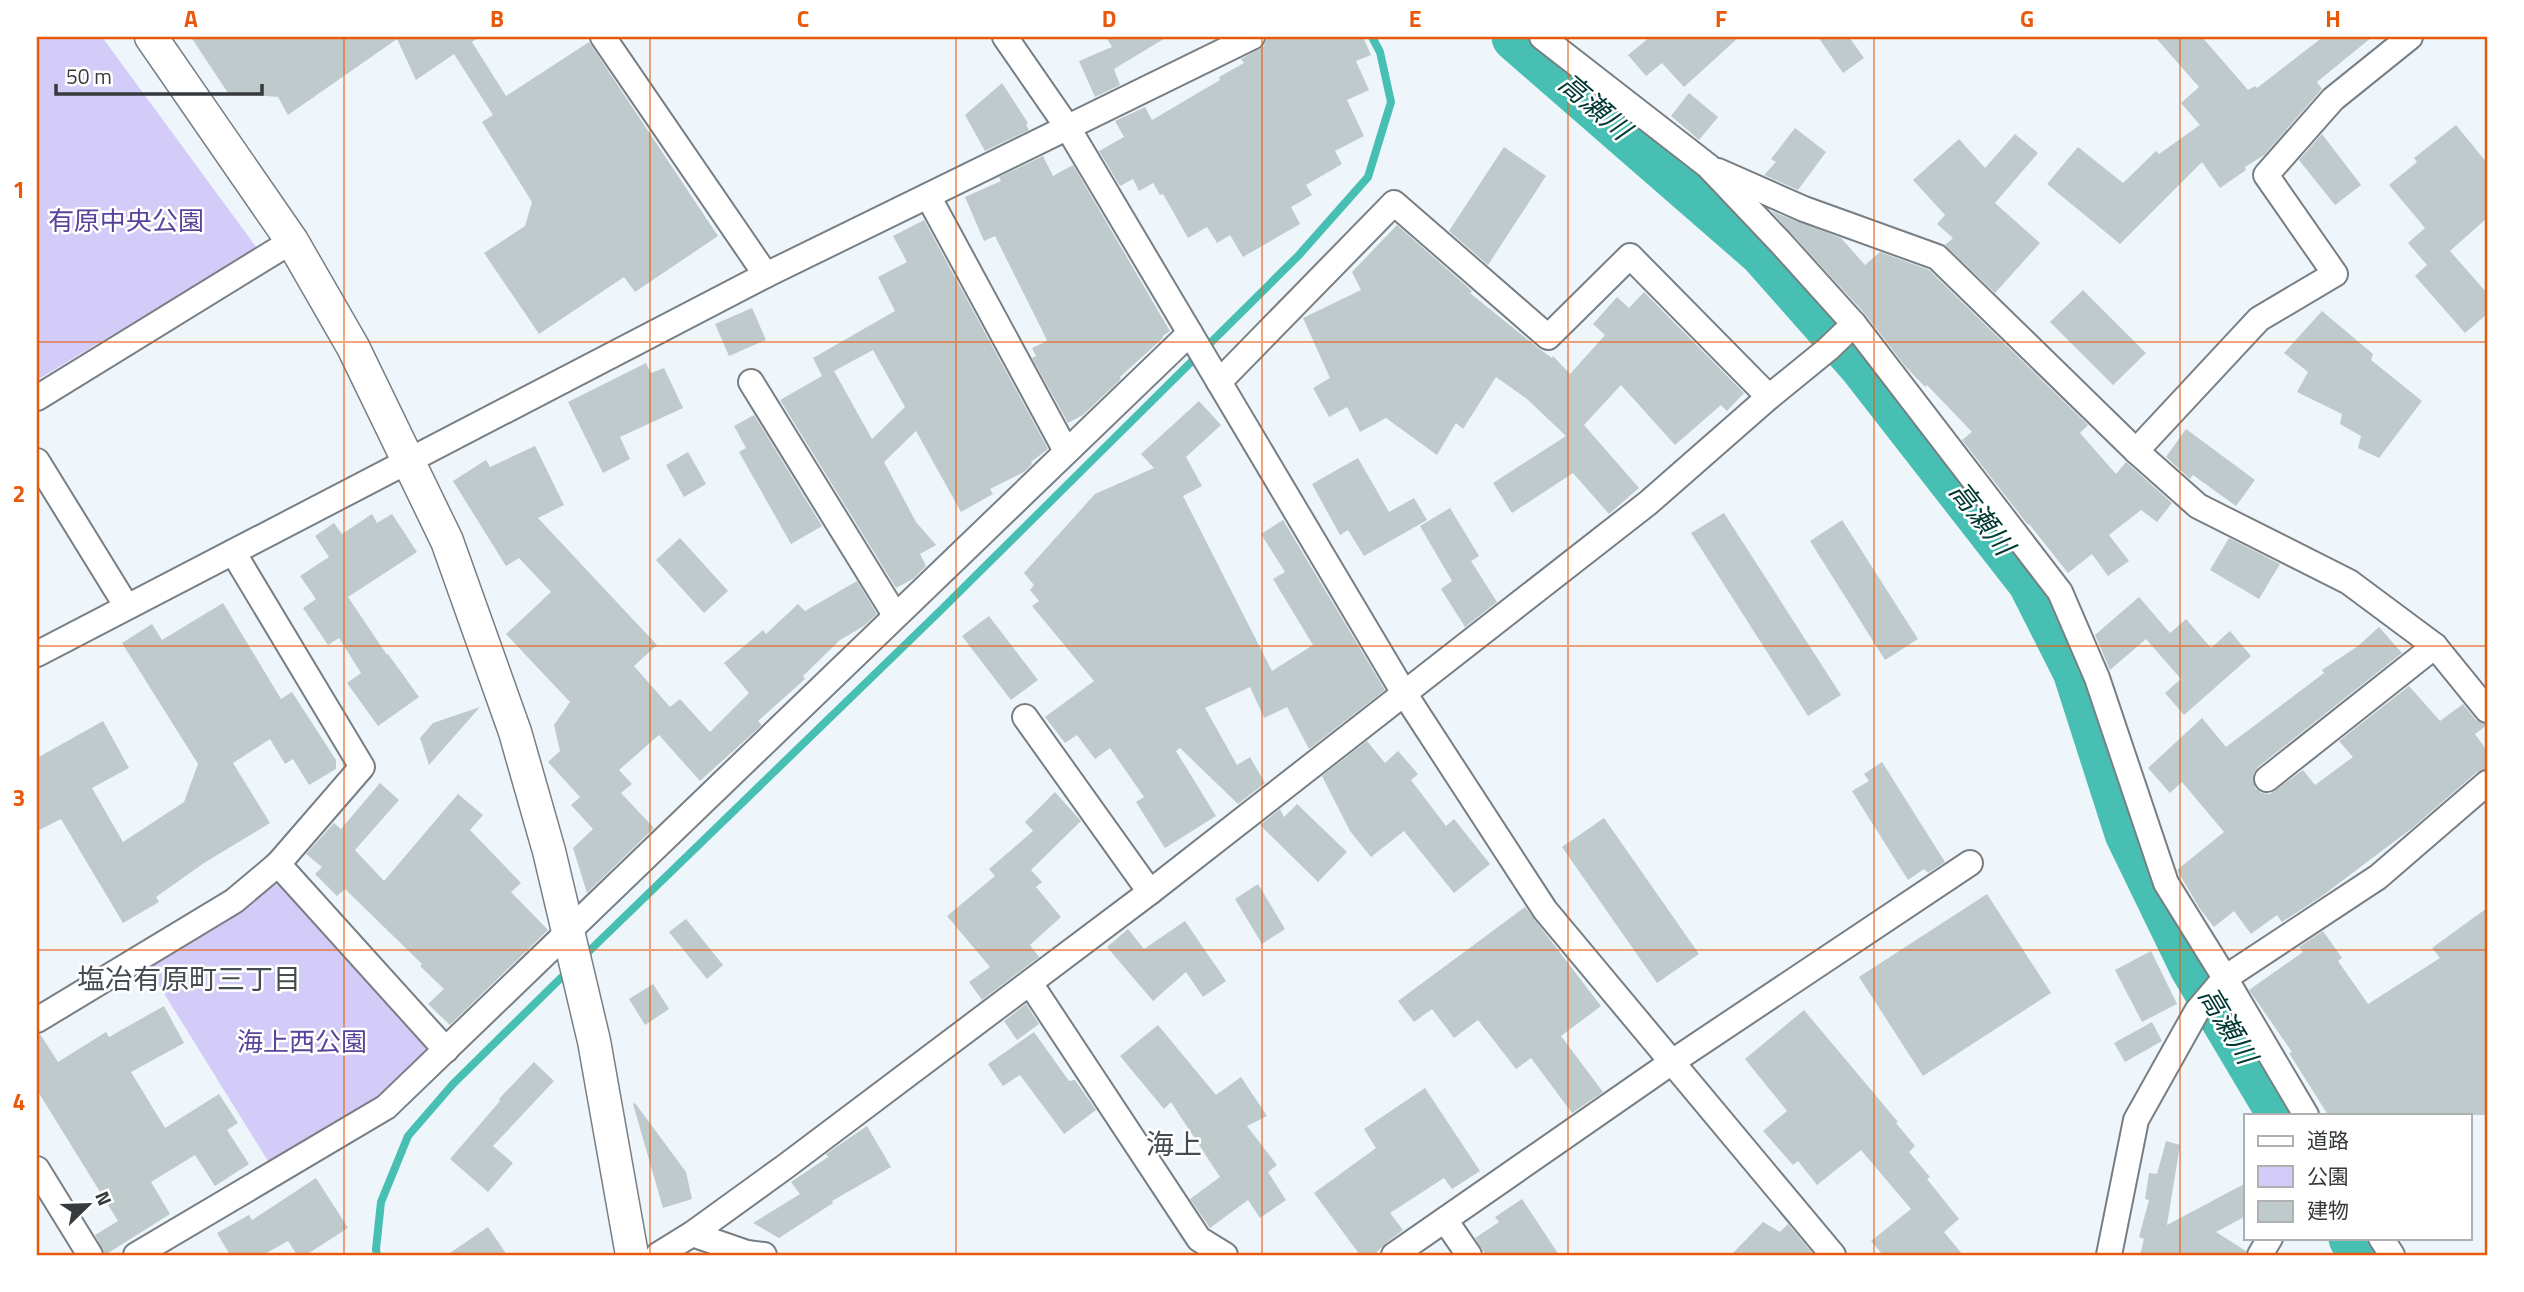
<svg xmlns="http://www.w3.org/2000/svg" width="2524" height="1292" viewBox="0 0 2524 1292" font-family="'Titillium Web','Noto Sans JP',sans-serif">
	<rect width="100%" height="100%" fill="#eef6fc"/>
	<!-- green -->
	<g fill="#d3ccf8">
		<polygon points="37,37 102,37 257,248 37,380"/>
		<polygon points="272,884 284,885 428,1045 427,1058 382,1101 271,1166 147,966"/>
	</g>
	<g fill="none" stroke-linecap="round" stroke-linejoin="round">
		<!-- stream -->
		<g stroke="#47c0b3" stroke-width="8">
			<polyline points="582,958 941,610 1299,255 1368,177 1391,102 1380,52 1372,37"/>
			<polyline points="377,1255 376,1249 381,1202 408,1136 453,1084 570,969"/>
		</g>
		<!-- river -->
		<g stroke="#47c0b3" stroke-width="49">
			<polyline points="1516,37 1763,252 1862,364 2032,582 2077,671 2129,833 2194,967 2282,1115"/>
			<polyline points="2353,1238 2363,1255"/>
		</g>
	</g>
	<!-- building -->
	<g fill="#bfcacc" fill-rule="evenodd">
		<polygon points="191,37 479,37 472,42 506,96 589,42 718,236 635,292 624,277 539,334 484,253 525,226 532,202 482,122 493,115 454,54 416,80 397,39 288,115 278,97 228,93"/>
		<polygon points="1106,37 1167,37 1114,69 1120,85 1095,97 1079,61 1112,47"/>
		<polygon points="1267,37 1363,37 1371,55 1356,61 1369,90 1347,100 1364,136 1335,151 1342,164 1306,185 1312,195 1291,207 1300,224 1243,257 1230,235 1217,243 1207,227 1188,238 1163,194 1160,195 1153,183 1139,191 1133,179 1120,186 1099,151 1124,137 1115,121 1145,107 1152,120 1220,80 1219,77 1244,63 1241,59 1264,46"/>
		<polygon points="1650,37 1739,37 1684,87 1662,63 1646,76 1628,55"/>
		<polygon points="1818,37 1849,37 1864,58 1843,73"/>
		<polygon points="2155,37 2202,37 2248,90 2255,86 2257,88 2323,37 2372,37 2317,82 2322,89 2264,155 2245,167 2246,170 2220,188 2202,162 2120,244 2047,184 2078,147 2123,183 2156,151 2159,154 2200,125 2181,103 2199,87"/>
		<polygon points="1002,83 1028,123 1026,124 1029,130 985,151 965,115"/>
		<polygon points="1689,93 1718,117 1699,140 1671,116"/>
		<polygon points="2456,125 2487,163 2487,218 2450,251 2487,293 2487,314 2465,333 2415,276 2427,265 2408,243 2425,228 2389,185 2417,162 2414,158"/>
		<polygon points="1795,128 1826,152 1798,190 1764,175 1776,162 1771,159"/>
		<polygon points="2015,134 2038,153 1995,203 2040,243 1995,293 1945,245 1953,238 1937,224 1945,215 1913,180 1959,139 1985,168"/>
		<polygon points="2322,134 2361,185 2335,205 2299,160"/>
		<polygon points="1504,147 1546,176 1488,265 1449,231"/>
		<polygon points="1043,156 1053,176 1073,165 1170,331 1163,336 1163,338 1120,377 1121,379 1083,415 1068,423 1032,358 1036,356 1032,348 1047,341 1042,330 995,236 984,241 965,197 1001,181 999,177"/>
		<polygon points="1771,211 1841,238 1865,265 1880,252 1929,270 2088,425 2080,433 2116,474 2126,462 2172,503 2157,522 2141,510 2109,535 2129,561 2108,576 2092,554 2068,573 2029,524 2028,525 1962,440 1972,432 1927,385 1925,387 1905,366 1865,314"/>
		<path d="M924 220 1048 449 1031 462 1032 464 1024 472 990 489 993 494 961 512 916 431 884 462 916 522 936 545 920 554 926 566 913 579 896 588 780 400 822 376 813 358 895 311 878 277 907 262 893 236ZM873 350 905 407 872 439 834 371Z"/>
		<polygon points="1397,225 1472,291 1470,293 1538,348 1552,358 1553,356 1570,374 1605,335 1593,324 1617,297 1629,308 1644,292 1744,393 1727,411 1721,405 1675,445 1621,385 1584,425 1639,488 1609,514 1573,473 1512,513 1493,483 1566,436 1527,399 1496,377 1463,429 1456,423 1437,455 1386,418 1360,432 1347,407 1329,417 1313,388 1330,378 1303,318 1361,290 1352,272"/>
		<polygon points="2083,290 2146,353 2113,385 2050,322"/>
		<polygon points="752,308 766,340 729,356 715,324"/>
		<polygon points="2322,311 2373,354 2371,360 2422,401 2379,458 2358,448 2361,436 2340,424 2342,414 2297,392 2308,372 2284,353"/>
		<polygon points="646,363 651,373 664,368 683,408 620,437 630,459 603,473 568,402"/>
		<polygon points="1199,401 1221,425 1186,457 1202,486 1183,496 1272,671 1313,645 1273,579 1285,572 1261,534 1283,520 1385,690 1309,749 1287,707 1264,718 1250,687 1205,708 1237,765 1250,757 1265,783 1238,804 1180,748 1176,751 1216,816 1165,848 1136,802 1144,797 1110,748 1095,759 1077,735 1065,743 1045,717 1094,681 1032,606 1039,601 1030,590 1034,585 1024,573 1095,494 1154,468 1141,454"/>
		<polygon points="754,415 822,526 791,544 739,452 746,448 734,426"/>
		<polygon points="2186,429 2255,480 2236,506 2193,475 2190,479 2166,457"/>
		<polygon points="535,446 564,505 538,518 657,645 634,666 670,707 680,699 710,732 749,693 724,663 763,630 766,634 798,604 805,611 857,581 877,614 864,626 840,640 803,676 805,679 758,721 762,725 700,781 659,735 619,770 632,784 621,793 654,828 587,893 573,848 593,829 571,805 580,797 548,762 560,751 554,725 570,702 506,634 551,592 519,558 506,566 453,481 486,460 490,467"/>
		<polygon points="688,452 706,484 684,497 666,465"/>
		<polygon points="1358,458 1389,512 1414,498 1427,520 1364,556 1348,530 1340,535 1312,484"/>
		<polygon points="1450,508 1479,556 1471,561 1497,602 1465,627 1441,589 1452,581 1420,526"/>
		<polygon points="1724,513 1841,695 1808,716 1691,533"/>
		<polygon points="372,514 377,523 392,514 417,552 348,597 387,655 388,654 419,697 378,726 347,683 361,673 339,638 328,645 303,608 316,599 300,576 329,557 315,536 334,523 342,534"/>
		<polygon points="1842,520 1918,639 1885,660 1810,541"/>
		<polygon points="680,538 728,591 704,613 656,560"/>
		<polygon points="2229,538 2280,564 2259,599 2210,570"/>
		<polygon points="2139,597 2170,633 2186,619 2211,648 2230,631 2251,656 2184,715 2165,693 2181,679 2146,639 2110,670 2095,635"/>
		<polygon points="223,603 281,699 292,692 336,760 336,769 309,785 293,759 285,764 270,739 233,763 270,823 204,863 156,897 159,902 123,923 61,819 37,831 37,758 103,721 129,768 92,788 123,842 184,802 198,764 122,643 152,624 162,640"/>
		<polygon points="989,616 1038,680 1011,700 962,636"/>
		<polygon points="2379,627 2402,653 2258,767 2253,774 2255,788 2262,793 2270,794 2303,770 2315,785 2353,757 2339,741 2409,686 2440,721 2463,704 2476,720 2487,725 2475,734 2487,751 2487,769 2477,772 2411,829 2322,896 2282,922 2277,915 2251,934 2234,911 2214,927 2200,909 2177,870 2224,832 2182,782 2170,793 2148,768 2202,718 2226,747 2324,673 2322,670 2358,646"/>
		<polygon points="480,707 429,765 420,738 433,723"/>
		<polygon points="1367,741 1385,763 1398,751 1418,774 1411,780 1446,826 1454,819 1490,864 1454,893 1404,831 1371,857 1350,831 1322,776"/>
		<polygon points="1882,762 1945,862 1928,873 1924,869 1908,880 1852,791 1869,781 1864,774"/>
		<polygon points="380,783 399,800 355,850 384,881 458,794 483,815 470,830 521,883 511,892 548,930 450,1025 428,1004 444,989 420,966 422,964 345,889 337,896 315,874 322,867 306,854 334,823 341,829"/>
		<polygon points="1055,792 1081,821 1031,870 1042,882 1036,887 1061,917 1030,945 1039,957 982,1000 969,982 990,967 947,916 995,876 989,869 1033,831 1025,822"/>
		<polygon points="1297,804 1347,852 1318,882 1260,825 1280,809 1284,817"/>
		<polygon points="1604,818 1699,954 1657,983 1562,847"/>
		<polygon points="1258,884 1285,929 1262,944 1235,899"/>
		<polygon points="1987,894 2051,993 1923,1076 1859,977"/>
		<polygon points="1525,907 1601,1006 1561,1036 1603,1092 1572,1113 1531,1058 1516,1069 1478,1020 1454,1038 1432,1009 1414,1022 1398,1001"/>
		<polygon points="2487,908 2487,1115 2328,1115 2289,1053 2292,1052 2249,990 2303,952 2299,947 2323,931 2342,958 2338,961 2368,1004 2440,958 2432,948"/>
		<polygon points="686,919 723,965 707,979 669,932"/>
		<polygon points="1185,921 1226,981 1203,997 1186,972 1153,1001 1107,947 1128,929 1144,949"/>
		<polygon points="2151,951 2177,1004 2142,1022 2115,970"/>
		<polygon points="653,984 669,1009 645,1025 629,999"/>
		<polygon points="1026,1004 1039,1024 1017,1040 1004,1021"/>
		<polygon points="164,1006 184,1043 131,1072 165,1128 219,1094 238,1123 227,1130 249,1164 215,1186 195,1155 151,1182 170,1214 105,1255 95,1235 118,1221 37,1090 37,1035 40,1034 58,1062 106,1032 109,1037"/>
		<polygon points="1804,1010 1898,1122 1896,1123 1915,1146 1909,1152 1930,1177 1927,1179 1959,1219 1944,1232 1963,1255 1883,1255 1871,1241 1911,1209 1861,1150 1817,1185 1798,1161 1793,1165 1763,1131 1787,1111 1745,1059"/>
		<polygon points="2152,1022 2162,1041 2125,1062 2114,1043"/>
		<polygon points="1158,1025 1216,1095 1241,1077 1267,1116 1247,1126 1277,1165 1268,1172 1286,1200 1260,1218 1248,1200 1210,1228 1190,1199 1220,1177 1171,1102 1164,1109 1120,1056"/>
		<polygon points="1034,1032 1069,1081 1075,1080 1096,1110 1064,1134 1020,1075 1003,1086 988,1064"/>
		<polygon points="534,1062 554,1081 493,1146 513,1163 488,1192 450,1159 500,1101 499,1099"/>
		<polygon points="1425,1088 1480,1171 1452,1189 1444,1178 1390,1213 1403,1230 1386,1243 1374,1255 1360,1255 1314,1193 1376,1148 1364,1129"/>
		<polygon points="635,1103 686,1172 692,1199 663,1208 633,1104"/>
		<polygon points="867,1126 891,1167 832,1201 833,1203 779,1238 753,1223 800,1194 791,1182 828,1157 826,1154"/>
		<polygon points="2166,1141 2180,1145 2167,1225 2246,1183 2246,1216 2216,1232 2246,1251 2245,1255 2140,1255 2144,1239 2139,1237 2149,1200 2145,1199 2149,1173 2157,1174"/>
		<polygon points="316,1178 348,1228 306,1255 297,1255 288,1241 263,1255 230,1255 217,1233 249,1215 252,1220"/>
		<polygon points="1522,1199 1559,1255 1486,1255 1475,1238 1499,1222 1495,1217"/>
		<polygon points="1763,1222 1780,1232 1788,1224 1814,1255 1731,1255"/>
		<polygon points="488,1227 507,1255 447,1255"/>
	</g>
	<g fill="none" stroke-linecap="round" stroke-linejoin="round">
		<!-- minor casing -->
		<g stroke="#787f84" stroke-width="28">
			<g id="minor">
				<polyline points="603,37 766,275"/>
				<polyline points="1005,37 1068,128 1404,693 1545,910 1833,1255"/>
				<polyline points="1542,37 1708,166 1781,243 1854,324 2060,592 2097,678 2166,883 2225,978 2306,1115"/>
				<polyline points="1718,171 1804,209 1937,257 2136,451 2198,506 2349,582 2435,646 2487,710"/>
				<polyline points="928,196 1066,451"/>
				<polyline points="751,382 895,615"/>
				<polyline points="1219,382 1394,203 1548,337 1630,256 1769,397"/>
				<polyline points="37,398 292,241"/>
				<polyline points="2136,451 2259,319 2335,274 2266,175 2333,99 2410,37"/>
				<polyline points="37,461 127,607"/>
				<polyline points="37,654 766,275 1252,37"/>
				<polyline points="1025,717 1150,892"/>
				<polyline points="2267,779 2435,646"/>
				<polyline points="278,864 446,1050"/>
				<polyline points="1030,983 1199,1239 1225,1255"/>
				<polyline points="37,1020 234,901 278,864 362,767 233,552"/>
				<polyline points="37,1169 90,1255"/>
				<polyline points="1445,1220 1469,1255"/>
				<polyline points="692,1234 747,1253 764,1255"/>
				<polyline points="2381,1238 2392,1255"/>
				<polyline points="136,1255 386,1107 1190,333"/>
				<polyline points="658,1255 692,1234 786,1166 1150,892 1648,503 1769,397 1828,349 1854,324"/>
				<polyline points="1394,1255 1672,1062 1970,863"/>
				<polyline points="2109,1255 2136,1120 2197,1011 2225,978 2378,877 2487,783"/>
				<polyline points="2260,1255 2270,1238"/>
			</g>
		</g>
		<!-- tertiary casing -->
		<g stroke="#787f84" stroke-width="35">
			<polyline id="tertiary" points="151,37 292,241 353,347 447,541 515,732 549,851 594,1041 632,1255"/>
		</g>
		<!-- minor -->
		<use href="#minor" stroke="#fff" stroke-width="24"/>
		<!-- tertiary -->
		<use href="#tertiary" stroke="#fff" stroke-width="32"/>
	</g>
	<!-- grid -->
	<path fill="none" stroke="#e8590c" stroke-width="2" stroke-opacity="0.55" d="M344 37V1255M650 37V1255M956 37V1255M1262 37V1255M1568 37V1255M1874 37V1255M2180 37V1255M37 342H2487M37 646H2487M37 950H2487"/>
	<g text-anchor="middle" stroke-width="5" stroke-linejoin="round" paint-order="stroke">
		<!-- park labels -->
		<g font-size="26" fill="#59429a" stroke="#fff">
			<text x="126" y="230">有原中央公園</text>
			<text x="302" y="1051">海上西公園</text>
		</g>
		<!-- water labels -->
		<g font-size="28" font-style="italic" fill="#003833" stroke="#fff">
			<text transform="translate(1595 106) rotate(41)" y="10">高瀬川</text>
			<text transform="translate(1982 518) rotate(52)" y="10">高瀬川</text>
			<text transform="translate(2228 1025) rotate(59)" y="10">高瀬川</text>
		</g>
		<!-- neighbourhood labels -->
		<g font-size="28" fill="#454c51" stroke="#fff">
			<text x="189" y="989">塩冶有原町三丁目</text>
			<text x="1174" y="1154">海上</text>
		</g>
	</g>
	<!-- border -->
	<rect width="2524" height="1292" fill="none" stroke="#ffffff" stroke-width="77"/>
	<!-- legend -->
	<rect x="2244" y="1114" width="228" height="126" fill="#ffffff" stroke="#afb0b1" stroke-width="2"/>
	<rect x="2258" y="1136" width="35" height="10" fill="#ffffff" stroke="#afb0b1" stroke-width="2"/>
	<text x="2307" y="1148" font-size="21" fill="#363a3c">道路</text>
	<rect x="2258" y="1166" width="35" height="21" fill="#d3ccf8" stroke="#afb0b1" stroke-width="2"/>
	<text x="2307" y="1184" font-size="21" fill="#363a3c">公園</text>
	<rect x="2258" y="1201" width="35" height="21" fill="#bfcacc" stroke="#afb0b1" stroke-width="2"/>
	<text x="2307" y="1218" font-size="21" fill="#363a3c">建物</text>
	<!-- north arrow -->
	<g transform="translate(88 1205) rotate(67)" stroke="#ffffff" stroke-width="5" paint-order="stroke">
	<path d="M0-5L12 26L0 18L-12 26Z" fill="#363a3c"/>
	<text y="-10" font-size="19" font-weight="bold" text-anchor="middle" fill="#363a3c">N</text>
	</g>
	<!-- scale -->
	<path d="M56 84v10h206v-10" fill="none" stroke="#363a3c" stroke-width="3.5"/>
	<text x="66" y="84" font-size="21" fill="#363a3c" stroke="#ffffff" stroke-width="5" paint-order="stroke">50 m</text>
	<rect x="38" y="38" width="2448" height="1216" fill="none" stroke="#e8590c" stroke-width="2.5"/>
	<g font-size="23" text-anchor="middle" font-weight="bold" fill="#e8590c">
		<text x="191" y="27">A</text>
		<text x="497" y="27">B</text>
		<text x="803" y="27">C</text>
		<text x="1109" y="27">D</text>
		<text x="1415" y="27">E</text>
		<text x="1721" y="27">F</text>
		<text x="2027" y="27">G</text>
		<text x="2333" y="27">H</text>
		<text x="19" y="198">1</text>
		<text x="19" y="502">2</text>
		<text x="19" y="806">3</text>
		<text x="19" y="1110">4</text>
	</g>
</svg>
